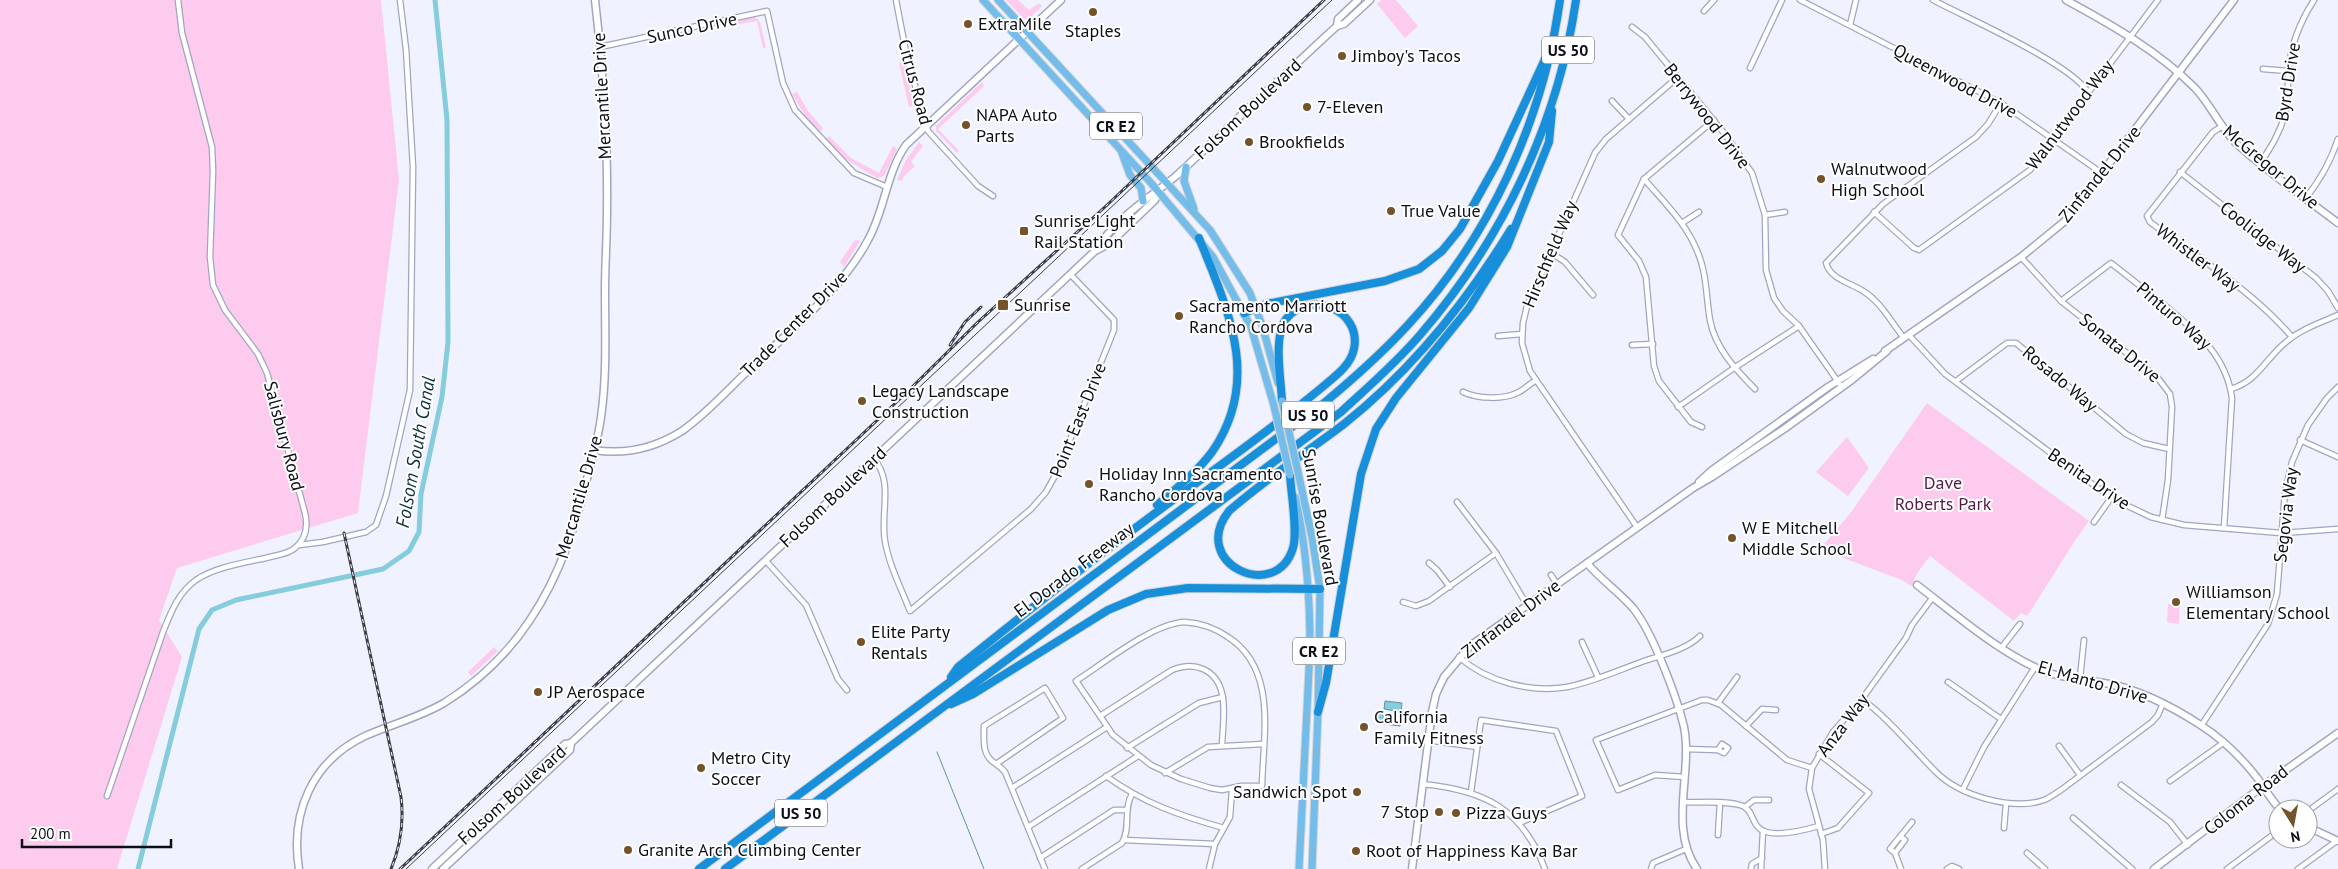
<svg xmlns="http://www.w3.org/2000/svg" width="2338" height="869" viewBox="0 0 2338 869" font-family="'PT Sans',sans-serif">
	<rect width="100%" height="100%" fill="#f0f2ff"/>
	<!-- green -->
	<g fill="#fdcbee">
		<polygon points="0,0 381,0 399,180 358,513 177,568 159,620 182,657 117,869 0,869"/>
		<polygon points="1006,0 1018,0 1029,10 1039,3 1042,6 1030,18 1024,19"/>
		<polygon points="1381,0 1396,0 1418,26 1405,38 1377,4"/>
		<polygon points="755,17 760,22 766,47 763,49 757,21 734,25 733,22"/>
		<polygon points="904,62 914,106 909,107 899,63"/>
		<polygon points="982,82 984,86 938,129 959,151 957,153 936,131 936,126"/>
		<polygon points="797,92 808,111 823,128 820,132 806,117 792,94"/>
		<polygon points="829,136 851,158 879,173 893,146 897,149 884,176 877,178 847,160 826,139"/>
		<polygon points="919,142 923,146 911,162 915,166 904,176 902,181 897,180 906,160"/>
		<polygon points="857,240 860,241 844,267 840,262 854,241"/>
		<path d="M1927 403 2089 521C2066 552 2049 584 2027 616L2021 613 2014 621 1930 556 1918 572 1911 586 1902 580 1822 550 1821 548 1852 511Z"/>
		<polygon points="1847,437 1869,468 1848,496 1816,472"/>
		<polygon points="2168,604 2180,605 2179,624 2167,622"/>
		<polygon points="494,647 498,651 471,676 468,672"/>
	</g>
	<!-- water -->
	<g fill="#85ccdc" stroke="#6193a1">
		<polygon points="1385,701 1402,703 1401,712 1384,709"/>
		<polygon points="1379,713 1383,714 1383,716 1401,717 1400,726 1377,723"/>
	</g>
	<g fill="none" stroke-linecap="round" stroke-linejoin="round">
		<!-- stream -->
		<polyline stroke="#6193a1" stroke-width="1" points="937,752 984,869"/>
		<!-- canal -->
		<polyline stroke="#85ccdc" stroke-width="5" points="138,869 199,629 212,610 236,600 383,569 409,551 419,532 421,494 442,397 448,342 447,120 435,0"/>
		<!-- street casing -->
		<g stroke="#a0a6c2" stroke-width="7">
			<g id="street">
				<polyline points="896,0 907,57 928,131 978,186 993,196"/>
				<polyline points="1800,0 2001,103 2103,174"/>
				<path d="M1933 0C1969 19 2068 62 2088 92"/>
				<polyline points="1704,11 1714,0"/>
				<polyline points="1850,25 1856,0"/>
				<polyline points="1632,27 1645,37 1724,133 1752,173 1765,215 1766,270 1774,298 1783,311 1799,326 1841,386"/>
				<polyline points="600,47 767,11 783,83 795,110 854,173 887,187"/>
				<polyline points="1750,68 1782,0"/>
				<polyline points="2263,69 2288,71"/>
				<polyline points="1612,101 1629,119"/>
				<path d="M2221 127 2213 132 2147 216 2150 222C2198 258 2253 291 2292 337"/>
				<path d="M2261 162C2271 147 2280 133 2285 114 2289 99 2287 84 2289 68 2291 43 2300 22 2314 0"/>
				<polyline points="2180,172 2316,278 2328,291 2338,308"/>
				<path d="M1644 179C1664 202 1687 224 1698 253 1707 274 1706 298 1710 320 1715 348 1736 370 1755 389"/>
				<path d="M2306 198C2320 180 2331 161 2338 139"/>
				<polyline points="1874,212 1914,248 1919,250 2030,170 2158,0"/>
				<polyline points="1765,215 1785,212"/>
				<polyline points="1682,223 1699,212"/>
				<polyline points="1550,252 1565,262 1593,295"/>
				<polyline points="2021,257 2061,301 2157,377 2170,394 2172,407 2168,480 2162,520"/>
				<path d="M2061 301 2111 263C2130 278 2149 293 2168 308 2199 334 2226 356 2232 398L2224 528"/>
				<polyline points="1909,335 1945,374 2111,498 2151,517 2184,525 2281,533 2338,529"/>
				<polyline points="1498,336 1522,334"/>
				<path d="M1904 338C1891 322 1881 302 1863 291 1851 283 1830 279 1826 263L1883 204 1976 137 1988 124 2001 103"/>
				<polyline points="1632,345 1653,344"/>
				<polyline points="1956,381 2007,343 2016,343 2126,434 2143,443 2169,449"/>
				<path d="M2231 389C2258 381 2266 358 2286 342 2301 329 2320 323 2338 315"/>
				<path d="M1463 392C1478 399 1504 400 1519 392 1525 389 1529 384 1535 381"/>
				<polyline points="1678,407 1734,368 1799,326"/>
				<polyline points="1702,427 1691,422 1659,381 1654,366 1646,277 1639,261 1618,235 1644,179 1714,120"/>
				<polyline points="2300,440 2338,457"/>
				<path d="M874 459C894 482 880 512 885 541 889 565 901 588 910 611L1031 509 1046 492 1057 472 1114 330V320L1071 275"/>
				<polyline points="1457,502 1496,553 1527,605"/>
				<polyline points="2094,522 2111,498"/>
				<polyline points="1637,527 1530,371 1522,343 1523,323 1527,306 1595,153 1606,139 1678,77"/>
				<polyline points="299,545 323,542 366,532 376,525 386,496 410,390 413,167 406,49 400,0"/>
				<polyline points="766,561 806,605 838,679 847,690"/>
				<polyline points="1429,563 1437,570 1450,587"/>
				<polyline points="1551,575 1557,584"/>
				<polyline points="1403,602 1416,606 1429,601 1496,553"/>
				<path d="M1185 622C1201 623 1215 628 1228 637 1278 669 1263 736 1262 786H1241L1222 790 1210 788 1181 779 1151 765 1113 735 1076 681C1104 663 1153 623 1185 622Z"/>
				<polyline points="1582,642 1598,677"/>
				<polyline points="2002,647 2020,624"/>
				<path d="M1459 657C1487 682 1531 693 1567 687 1593 682 1619 670 1644 661 1662 655 1686 650 1700 636"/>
				<polyline points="2080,678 2084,640"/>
				<polyline points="1948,682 2001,719"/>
				<path d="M1862 699C1890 720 1912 748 1936 772 1960 796 2013 811 2044 800 2050 798 2056 793 2061 790L2152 722 2158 715 2163 703"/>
				<polyline points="1718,703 1737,677"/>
				<path d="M1100 716 1172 670C1182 666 1192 664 1203 669 1231 681 1223 720 1222 745"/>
				<polyline points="1746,726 1762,709 1776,710"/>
				<polyline points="2201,726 2268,624 2277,594 2285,492 2292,462 2308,425 2327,398 2338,387"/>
				<polyline points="1427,740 1477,747"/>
				<polyline points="2059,746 2080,775"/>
				<polyline points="1127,748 1199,703 1223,697"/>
				<polyline points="1686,749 1718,750 1724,753 1728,748 1722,744 1718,750"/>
				<polyline points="1819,754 1869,793 1838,828 1821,834"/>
				<path d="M996 764 1063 718 1045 688 984 726C984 738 982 753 992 761 997 765 1001 767 1005 772L1045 869"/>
				<polyline points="1165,773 1208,747 1263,744"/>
				<path d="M1106 776C1143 803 1181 816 1224 828"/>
				<polyline points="1685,777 1655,775 1618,790 1596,740 1702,700 1708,700 1721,705 1787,760 1812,768"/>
				<polyline points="2170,781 2223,743"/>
				<path d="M1422 784C1484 790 1522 808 1545 869"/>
				<polyline points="2121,785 2170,822 2188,845"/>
				<polyline points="1012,788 1107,727"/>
				<polyline points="1963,789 1984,747 2035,667"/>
				<polyline points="1471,792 1481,720 1556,731 1582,796 1519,823"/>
				<path d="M107 796 163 632C171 612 178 593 196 580 215 567 243 563 266 558 275 555 287 555 295 548 306 539 308 526 305 513L267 373 258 354 225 310 213 285 210 257 213 171 212 147 182 33 178 0"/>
				<path d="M1684 802C1700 803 1728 800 1743 806 1752 810 1752 821 1758 827 1769 840 1805 830 1819 826"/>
				<polyline points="1745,807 1754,800 1769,800"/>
				<polyline points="2308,811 2338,789"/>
				<polyline points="2073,818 2132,869"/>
				<polyline points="1028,827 1138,756"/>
				<polyline points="2004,828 2006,804"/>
				<polyline points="1718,835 1720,803"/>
				<polyline points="1124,840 1215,844"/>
				<polyline points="1895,853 1905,840 1901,837"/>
				<polyline points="2027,853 2045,869"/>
				<polyline points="1040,858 1114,810 1127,810"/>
				<path d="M1082 869 1122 843C1131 828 1123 809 1132 794"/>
				<polyline points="1209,869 1215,844 1230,817 1232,789"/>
				<polyline points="1651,869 1653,863 1686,849"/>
				<polyline points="1751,869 1752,864 1762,858"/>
				<polyline points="1761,869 1763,831"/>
				<polyline points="1825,869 1823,840 1809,789 1812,768 1833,732 1862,699 1906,638 1912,625 1933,597"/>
				<polyline points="1901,869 1895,853 1890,849 1912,822"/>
				<polyline points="1947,869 1952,866 1959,869"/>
				<polyline points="2227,869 2278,831"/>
				<polyline points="2298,869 2338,840"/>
			</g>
		</g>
		<!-- secondary casing -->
		<g stroke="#a0a6c2" stroke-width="9">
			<g id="secondary">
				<path d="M2066 0C2112 25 2158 51 2195 88 2211 105 2219 126 2236 143 2267 172 2304 197 2338 223"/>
				<polyline points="1337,26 1338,19 1358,0"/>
				<path d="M1096 250C1115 219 1148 199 1176 176L1326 36 1337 26 1344 24 1370 0"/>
				<polyline points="1885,351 2021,257 2065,221 2234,0"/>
				<path d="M594 450C626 455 655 448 682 431 709 412 731 386 755 364 795 326 842 289 868 240 885 210 886 173 906 145L1061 0"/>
				<polyline points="1699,482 1711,471 1828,387 1873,359"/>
				<path d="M1587 563C1601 580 1619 592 1633 608 1652 631 1677 697 1684 727 1693 773 1668 828 1697 869"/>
				<path d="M1917 585C1955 614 2002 655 2046 672 2066 679 2089 680 2110 684 2142 691 2171 706 2199 724 2221 738 2242 758 2258 779 2265 789 2271 800 2280 809"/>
				<polyline points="2308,827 2338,841"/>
				<path d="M299 869C290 813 312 761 365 736 392 724 418 718 444 703 478 682 508 653 530 620 561 574 576 524 589 471 593 453 599 435 601 417 607 376 605 333 605 291 605 265 607 238 607 211 608 141 603 70 595 0"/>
				<polyline points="432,869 565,744 571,743"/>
				<polyline points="443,869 570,750 571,743 1095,251 1109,244 1155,200 1159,192"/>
				<polyline points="1412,869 1432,712 1436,694 1444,677 1470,646 1693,488 1712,477 1784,429 1853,379 1887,351"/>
				<polyline points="2154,869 2263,786 2338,733"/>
			</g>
		</g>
		<!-- primary casing -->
		<g stroke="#d3d4d5" stroke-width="9">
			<g id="primary">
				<polyline points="983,0 1151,183 1213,257 1251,327 1274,406"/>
				<polyline points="998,0 1210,230 1250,293 1262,325 1278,383"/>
				<polyline points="1122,153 1130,175 1141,188 1143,201"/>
				<polyline points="1186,167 1184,181 1194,209"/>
				<polyline points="1298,472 1312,537 1320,589 1318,712 1312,869"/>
				<path d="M1295 497C1307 548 1310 597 1310 649L1299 869"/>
			</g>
		</g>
		<!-- highway casing -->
		<g stroke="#d3d4d5" stroke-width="10">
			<g id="highway">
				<polyline points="1244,313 1266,304 1385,281 1419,269 1442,251 1460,229 1498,161 1546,57"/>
				<path d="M1290 475C1291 493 1298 532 1293 548 1276 604 1188 563 1229 511 1265 479 1306 453 1344 424 1412 370 1466 303 1511 229"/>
				<path d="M1157 505C1176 489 1197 472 1212 452 1262 380 1228 310 1199 238"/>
				<path d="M951 677 958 667C1019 618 1080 569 1142 523 1203 477 1268 433 1326 384 1337 375 1351 364 1354 349 1362 310 1310 289 1286 319 1273 336 1281 379 1282 401"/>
				<polyline points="951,704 973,694 1108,610 1146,594 1188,588 1320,589"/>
				<polyline points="1318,712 1326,683 1361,474 1376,429 1396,398 1469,308 1507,247 1549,142 1552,111"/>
				<path d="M699 869 1324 403C1353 379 1381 354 1407 326 1490 237 1543 120 1560 0"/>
				<path d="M725 869 1341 412C1368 387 1396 363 1420 335 1502 240 1558 124 1576 0"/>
			</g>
		</g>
		<!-- street -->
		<use href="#street" stroke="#fff" stroke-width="4.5"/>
		<!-- secondary -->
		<use href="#secondary" stroke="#fff" stroke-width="6"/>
		<!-- primary -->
		<use href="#primary" stroke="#74bce9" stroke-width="7"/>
		<!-- highway -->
		<use href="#highway" stroke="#188fda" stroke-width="8"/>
		<!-- tram -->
		<polyline stroke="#3c3e48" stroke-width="1" points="406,869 1332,0"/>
		<!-- rail casing -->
		<g stroke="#3c3e48" stroke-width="3">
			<g id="rail">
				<polyline points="950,345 965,322 981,307"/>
				<path d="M344 533 401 797C404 822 401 845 391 869"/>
				<polyline points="400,869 904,395 978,322 1106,206 1324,0"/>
			</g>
		</g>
		<!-- rail -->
		<use href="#rail" stroke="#fff" stroke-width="1" stroke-dasharray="4" stroke-linecap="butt"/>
		<!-- primary-bridge casing -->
		<g stroke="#d3d4d5" stroke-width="9" stroke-linecap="butt">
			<g id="primary-bridge">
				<polyline points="1282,401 1298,472"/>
				<polyline points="1274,406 1290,475"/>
			</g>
		</g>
		<!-- primary-bridge -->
		<use href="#primary-bridge" stroke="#74bce9" stroke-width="7"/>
	</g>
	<!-- markers -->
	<g fill="#74532a" stroke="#fff" stroke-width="2">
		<circle cx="1093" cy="12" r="5"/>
		<circle cx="968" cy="24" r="5"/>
		<circle cx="1342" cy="56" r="5"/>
		<circle cx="1307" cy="107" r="5"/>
		<circle cx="966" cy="125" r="5"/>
		<circle cx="1249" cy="142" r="5"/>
		<circle cx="1821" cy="179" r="5"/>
		<circle cx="1391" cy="211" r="5"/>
		<rect x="1019" y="226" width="10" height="10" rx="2.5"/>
		<rect x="997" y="299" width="12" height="12" rx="2.5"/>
		<circle cx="1179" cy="316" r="5"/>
		<circle cx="862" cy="401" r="5"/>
		<circle cx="1089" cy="484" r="5"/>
		<circle cx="1732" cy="538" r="5"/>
		<circle cx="2176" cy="602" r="5"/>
		<circle cx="861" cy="642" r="5"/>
		<circle cx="538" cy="692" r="5"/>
		<circle cx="1364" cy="727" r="5"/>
		<circle cx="701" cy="768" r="5"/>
		<circle cx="1357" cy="792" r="5"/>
		<circle cx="1439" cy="812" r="5"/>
		<circle cx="1456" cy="813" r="5"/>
		<circle cx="628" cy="850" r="5"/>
		<circle cx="1356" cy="851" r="5"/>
	</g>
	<g text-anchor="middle" stroke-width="4" stroke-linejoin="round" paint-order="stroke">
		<!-- shield labels -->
		<g fill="#fff" stroke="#56575d" stroke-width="1">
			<rect x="1542" y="36.5" width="52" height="27" rx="4"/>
			<rect x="1090" y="112.5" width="52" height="27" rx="4"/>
			<rect x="1282" y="401.5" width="52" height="27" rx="4"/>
			<rect x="1293" y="637.5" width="52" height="27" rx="4"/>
			<rect x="775" y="799.5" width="52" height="27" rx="4"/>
		</g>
		<g font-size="16" font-weight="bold" fill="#0d0f18">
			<text x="1568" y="56">US 50</text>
			<text x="1116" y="132">CR E2</text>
			<text x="1308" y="421">US 50</text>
			<text x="1319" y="657">CR E2</text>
			<text x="801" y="819">US 50</text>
		</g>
		<!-- poi labels -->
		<g font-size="18" fill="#0d0f18" stroke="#fff" text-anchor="start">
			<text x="978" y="30">ExtraMile</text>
			<text x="1093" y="37" text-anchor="middle">Staples</text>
			<text x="1352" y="62">Jimboy's Tacos</text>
			<text x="1317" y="113">7-Eleven</text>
			<text x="976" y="121">NAPA Auto<tspan x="976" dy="21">Parts</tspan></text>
			<text x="1259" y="148">Brookfields</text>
			<text x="1831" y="175">Walnutwood<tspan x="1831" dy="21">High School</tspan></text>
			<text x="1401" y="217">True Value</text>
			<text x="1034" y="227">Sunrise Light<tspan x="1034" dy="21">Rail Station</tspan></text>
			<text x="1014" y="311">Sunrise</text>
			<text x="1189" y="312">Sacramento Marriott<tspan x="1189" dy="21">Rancho Cordova</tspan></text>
			<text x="872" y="397">Legacy Landscape<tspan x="872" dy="21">Construction</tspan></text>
			<text x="1099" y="480">Holiday Inn Sacramento<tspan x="1099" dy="21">Rancho Cordova</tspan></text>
			<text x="1742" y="534">W E Mitchell<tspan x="1742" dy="21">Middle School</tspan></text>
			<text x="2186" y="598">Williamson<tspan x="2186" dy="21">Elementary School</tspan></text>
			<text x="871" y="638">Elite Party<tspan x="871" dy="21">Rentals</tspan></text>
			<text x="548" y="698">JP Aerospace</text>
			<text x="1374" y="723">California<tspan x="1374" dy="21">Family Fitness</tspan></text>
			<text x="711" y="764">Metro City<tspan x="711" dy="21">Soccer</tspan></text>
			<text x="1347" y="798" text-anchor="end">Sandwich Spot</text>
			<text x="1429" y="818" text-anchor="end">7 Stop</text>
			<text x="1466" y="819">Pizza Guys</text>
			<text x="638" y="856">Granite Arch Climbing Center</text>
			<text x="1366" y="857">Root of Happiness Kava Bar</text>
		</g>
		<!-- street labels -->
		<g font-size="18" fill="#0d0f18" stroke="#fff">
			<text transform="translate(692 28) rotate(-12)" y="6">Sunco Drive</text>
			<text transform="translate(1955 81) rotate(28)" y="6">Queenwood Drive</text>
			<text transform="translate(915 82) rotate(75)" y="6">Citrus Road</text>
			<text transform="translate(2288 82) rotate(-81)" y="6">Byrd Drive</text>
			<text transform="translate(602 96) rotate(-93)" y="6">Mercantile Drive</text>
			<text transform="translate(1248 109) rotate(-43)" y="6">Folsom Boulevard</text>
			<text transform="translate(2070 115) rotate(-53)" y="6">Walnutwood Way</text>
			<text transform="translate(1707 116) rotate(52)" y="6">Berrywood Drive</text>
			<text transform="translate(2271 167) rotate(40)" y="6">McGregor Drive</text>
			<text transform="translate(2100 174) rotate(-51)" y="6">Zinfandel Drive</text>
			<text transform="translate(2263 237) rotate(38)" y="6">Coolidge Way</text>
			<text transform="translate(1550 254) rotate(-67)" y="6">Hirschfeld Way</text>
			<text transform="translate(2198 258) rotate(37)" y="6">Whistler Way</text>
			<text transform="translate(2174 316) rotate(41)" y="6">Pinturo Way</text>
			<text transform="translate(794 324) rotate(-45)" y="6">Trade Center Drive</text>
			<text transform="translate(2120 348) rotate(39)" y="6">Sonata Drive</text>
			<text transform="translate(2060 379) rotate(40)" y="6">Rosado Way</text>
			<text transform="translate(1078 420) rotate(-68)" y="6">Point East Drive</text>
			<text transform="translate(284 436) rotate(75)" y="6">Salisbury Road</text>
			<text transform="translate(2089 479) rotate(34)" y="6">Benita Drive</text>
			<text transform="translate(579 497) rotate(-74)" y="6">Mercantile Drive</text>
			<text transform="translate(833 497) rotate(-43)" y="6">Folsom Boulevard</text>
			<text transform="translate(2286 515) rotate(-83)" y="6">Segovia Way</text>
			<text transform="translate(1320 517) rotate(80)" y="6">Sunrise Boulevard</text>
			<text transform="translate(1074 570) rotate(-37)" y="6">El Dorado Freeway</text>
			<text transform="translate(1511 619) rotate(-37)" y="6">Zinfandel Drive</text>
			<text transform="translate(2093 682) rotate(16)" y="6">El Manto Drive</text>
			<text transform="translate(1843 725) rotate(-53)" y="6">Anza Way</text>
			<text transform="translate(512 795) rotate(-42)" y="6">Folsom Boulevard</text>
			<text transform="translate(2246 800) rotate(-38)" y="6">Coloma Road</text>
		</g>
		<!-- park labels -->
		<g font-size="18" fill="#541a48" stroke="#fff">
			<text x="1943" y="489">Dave<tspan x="1943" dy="21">Roberts Park</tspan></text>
		</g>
		<!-- water labels -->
		<g font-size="19" font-style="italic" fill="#0e3139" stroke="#fff">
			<text transform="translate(415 452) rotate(-80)" y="7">Folsom South Canal</text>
		</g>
	</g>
	<!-- north arrow -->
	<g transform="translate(2293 824) rotate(169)"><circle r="24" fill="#ffffff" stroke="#9e9fa3"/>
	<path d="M0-4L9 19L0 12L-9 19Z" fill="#74532a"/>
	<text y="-8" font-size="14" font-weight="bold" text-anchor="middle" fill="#0d0f18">N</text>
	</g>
	<!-- scale -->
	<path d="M22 839v8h149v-8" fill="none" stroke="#0d0f18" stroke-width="2.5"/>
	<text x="30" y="839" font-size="15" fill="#0d0f18" stroke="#ffffff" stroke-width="4" paint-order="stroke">200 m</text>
</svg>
